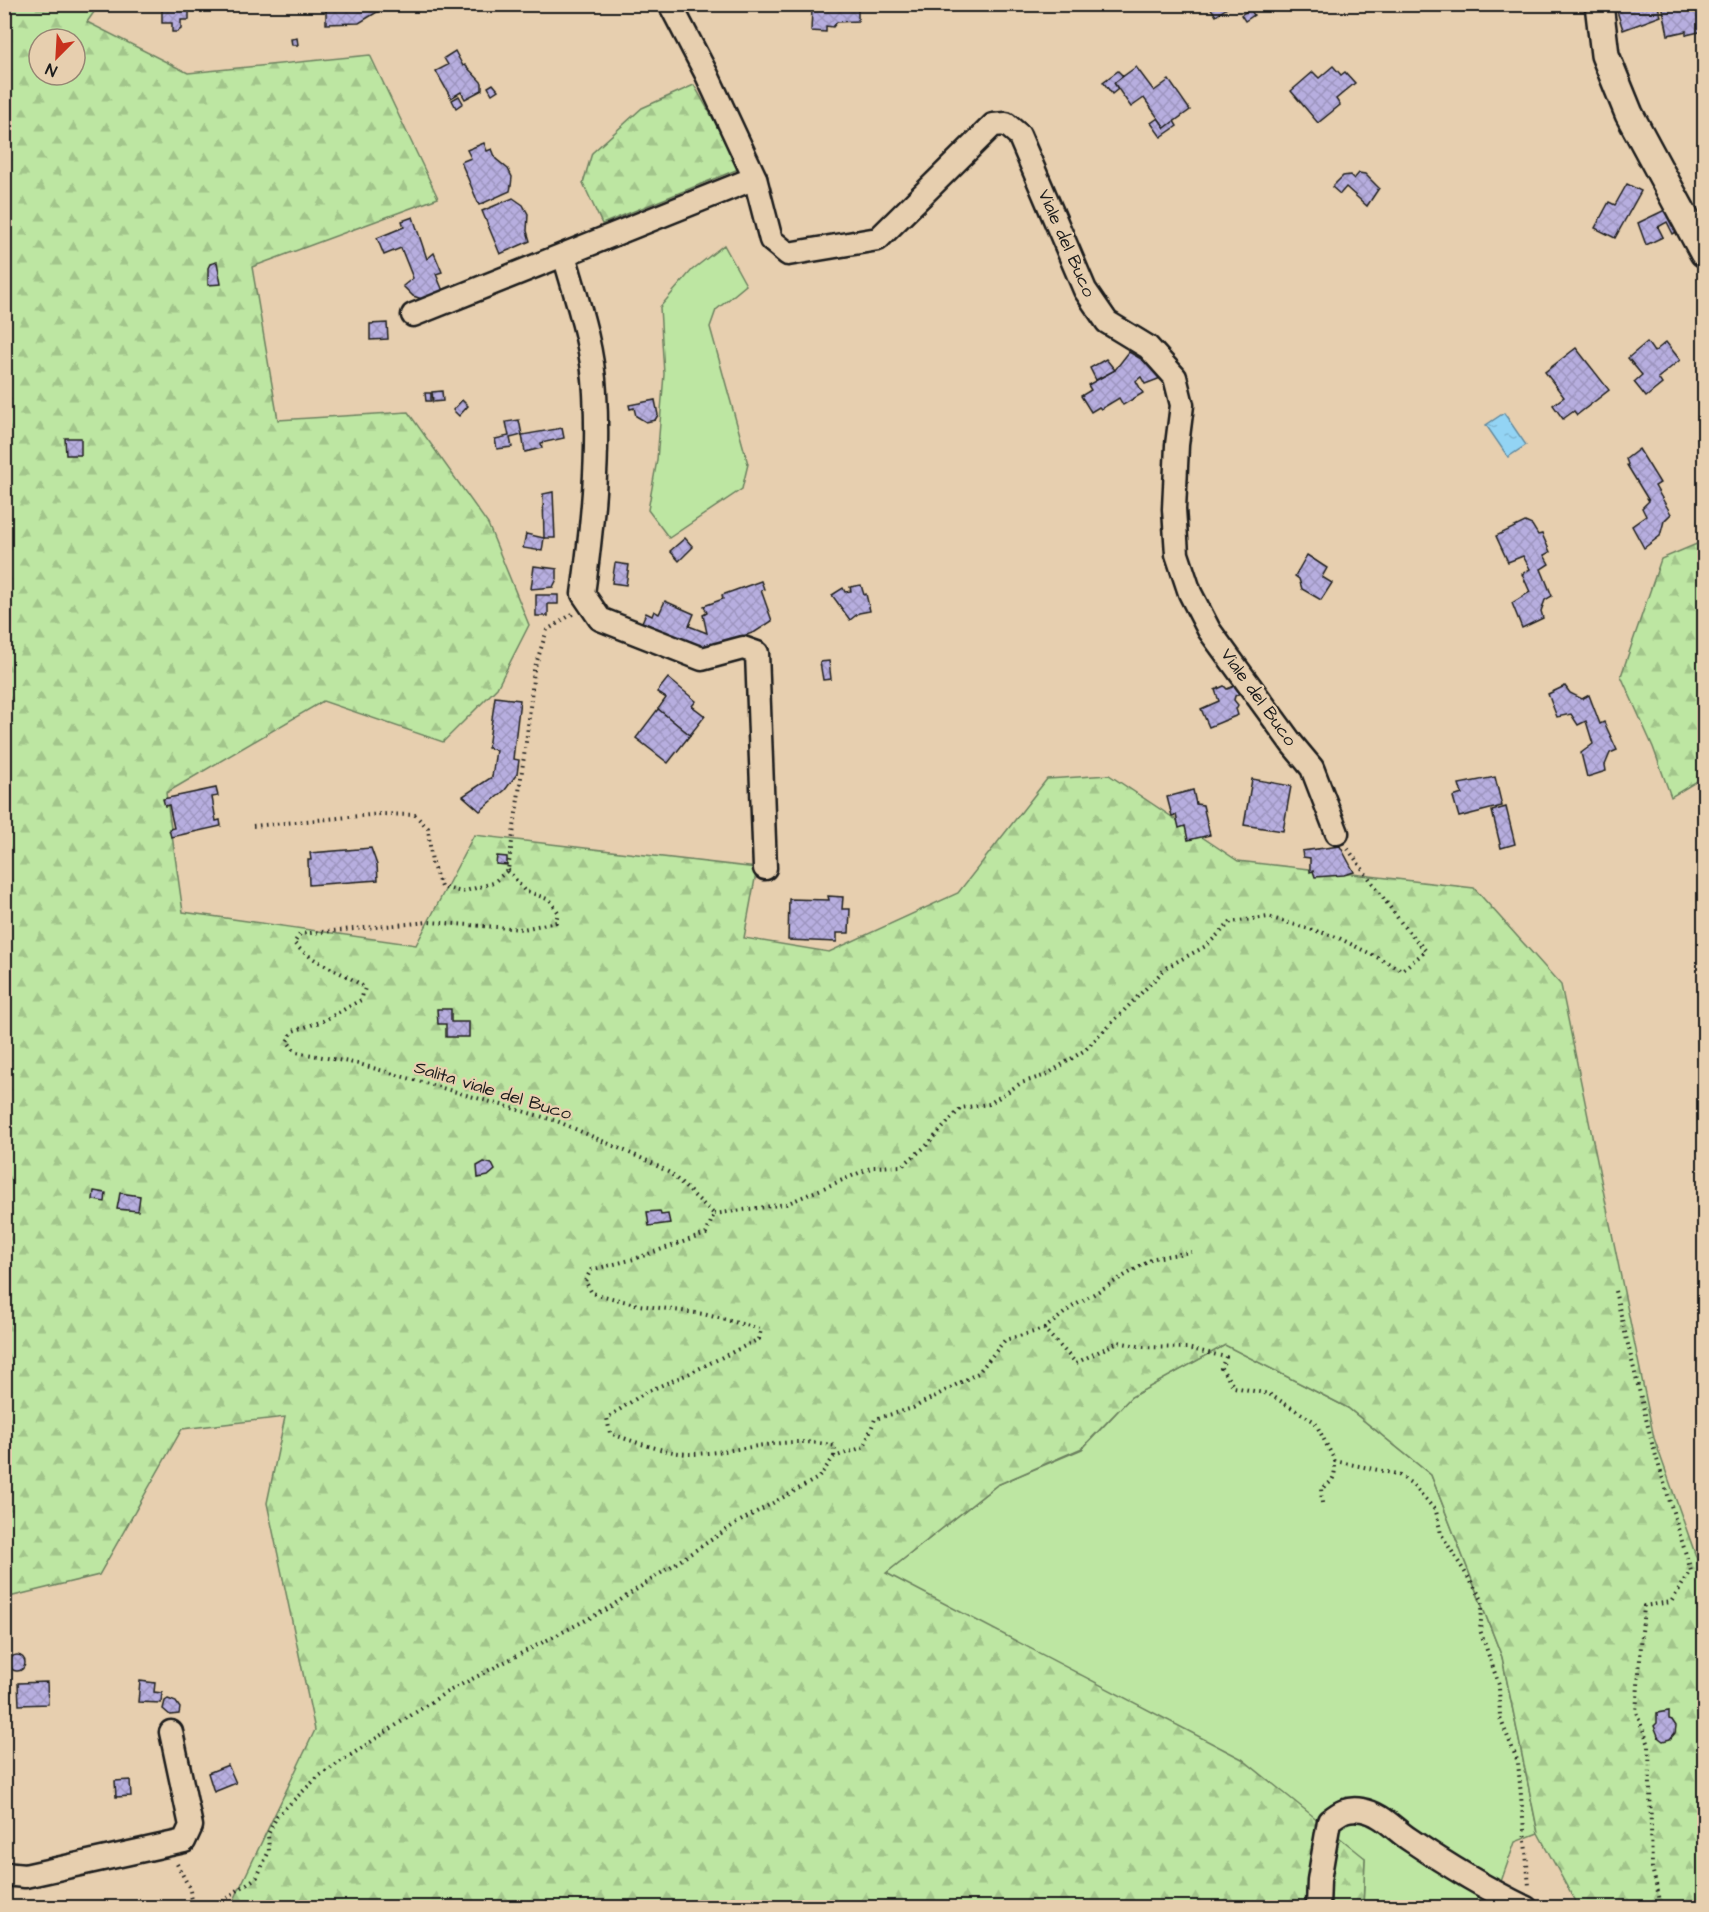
<svg xmlns="http://www.w3.org/2000/svg" width="1709" height="1912" viewBox="0 0 1709 1912" font-family="'Architects Daughter',sans-serif">
	<defs>
		<pattern id="forest-firs" width="22" height="20" patternUnits="userSpaceOnUse" patternTransform="scale(1.5)"><rect width="22" height="20" fill="#bde6a2"/><path d="M5 1l3.5 6h-7zM16 11l3.5 6h-7z" fill="#a2c58b"/></pattern>
		<pattern id="water-ripples" width="26" height="14" patternUnits="userSpaceOnUse" patternTransform="scale(1.5)"><rect width="26" height="14" fill="#93d4f4"/><path d="M2 4q2-2 4 0t4 0M15 11q2-2 4 0t4 0" fill="none" stroke="#7eb5d1"/></pattern>
		<pattern id="building-cross-hatch" width="8" height="8" patternUnits="userSpaceOnUse" patternTransform="scale(1.5)"><rect width="8" height="8" fill="#b7aedf"/><path d="M0 0l8 8M0 8l8-8" fill="none" stroke="#9d95bf"/></pattern>
	</defs>
	<rect width="100%" height="100%" fill="#e7cfaf"/>
	<filter id="ink" filterUnits="userSpaceOnUse"><feTurbulence type="fractalNoise" baseFrequency=".0167" numOctaves="2"/><feDisplacementMap in="SourceGraphic" scale="12" xChannelSelector="R" yChannelSelector="G"/><feConvolveMatrix kernelMatrix="1 2 1 2 8 2 1 2 1" color-interpolation-filters="sRGB"/></filter>
	<g filter="url(#ink)">
		<!-- grass -->
		<g fill="#bde6a2" stroke="#6c815f" stroke-width="1.5">
			<polygon points="724,245 746,285 716,310 710,327 748,464 742,489 669,538 648,510 657,460 664,374 660,307 692,270"/>
			<polygon points="1225,1345 1348,1408 1431,1475 1502,1657 1538,1833 1515,1842 1492,1907 1363,1907 1365,1858 886,1573 997,1485 1082,1449 1131,1397"/>
		</g>
		<!-- forest -->
		<g fill="url(#forest-firs)" stroke="#6c815f" stroke-width="1.5" fill-rule="evenodd">
			<path d="M4 5H99L87 22 188 73 370 55 438 198 252 267 278 420 408 412 488 524 529 625 497 688 443 742 323 701 166 793 183 912 416 945 474 835 757 868 744 938 829 952 958 893 1047 779 1109 775 1238 861 1474 888 1561 985 1654 1438 1704 1579V1907H1578L1538 1833 1502 1657 1431 1475 1348 1408 1225 1345 1131 1397 1082 1448 997 1485 886 1573 1242 1759 1365 1858 1363 1907H223L234 1900 315 1730 267 1503 285 1417 182 1429 99 1575 5 1598ZM39 39H75V75H39Z"/>
			<polygon points="694,85 741,168 602,224 583,183 592,153 642,108"/>
			<polygon points="1704,541 1704,777 1671,797 1653,747 1621,676 1661,559"/>
		</g>
		<!-- water -->
		<polygon fill="url(#water-ripples)" stroke="#638a9e" stroke-width="1.5" points="1504,413 1526,445 1508,457 1486,425"/>
		<!-- building -->
		<g fill="url(#building-cross-hatch)" stroke="#1c1c1c" stroke-width="1.5">
			<polygon points="189,4 189,20 181,20 181,29 177,32 172,32 172,23 162,23 162,5"/>
			<polygon points="330,4 395,4 387,6 359,23 326,24 326,6 331,6"/>
			<polygon points="826,4 858,4 858,21 837,22 833,27 826,26 826,32 811,31 812,9 824,10"/>
			<polygon points="1208,4 1232,4 1216,16"/>
			<polygon points="1628,4 1657,4 1661,16 1623,30 1617,11 1628,7"/>
			<polygon points="1662,4 1704,4 1704,31 1686,35 1686,31 1668,35"/>
			<polygon points="1250,9 1254,15 1245,21 1241,15"/>
			<polygon points="297,38 298,45 292,45 291,39"/>
			<polygon points="455,51 463,66 465,65 482,83 482,90 465,99 461,92 451,98 436,71 448,65 444,58"/>
			<polygon points="1333,66 1341,75 1345,72 1355,83 1336,99 1340,105 1318,123 1291,91 1313,72 1319,78"/>
			<polygon points="1136,67 1154,91 1169,80 1190,110 1165,128 1144,98 1131,107 1114,83"/>
			<polygon points="1118,71 1123,76 1114,83 1118,89 1112,94 1103,82"/>
			<polygon points="493,84 498,90 492,94 488,87"/>
			<polygon points="459,96 463,103 456,108 452,100"/>
			<polygon points="1158,118 1165,128 1174,121 1177,126 1161,137 1151,123"/>
			<polygon points="484,143 487,151 492,149 496,159 508,169 512,177 511,186 510,191 479,205 461,162 471,158 467,150"/>
			<polygon points="1359,173 1365,174 1379,188 1367,206 1346,187 1340,194 1332,187 1343,176 1350,175 1354,179"/>
			<polygon points="1627,184 1641,191 1615,238 1595,228 1609,202 1615,205"/>
			<polygon points="513,198 523,205 528,214 527,231 530,241 500,254 482,211"/>
			<polygon points="1667,209 1678,231 1673,234 1667,222 1658,227 1663,237 1646,245 1638,223"/>
			<polygon points="413,217 427,259 434,253 442,272 436,274 443,291 422,299 413,296 403,286 413,278 401,248 384,255 377,238 404,227 402,221"/>
			<polygon points="217,262 221,284 208,285 208,268 210,264"/>
			<polygon points="387,323 388,339 370,340 370,324"/>
			<polygon points="1647,342 1654,352 1666,342 1680,360 1658,378 1662,384 1646,397 1634,382 1642,375 1628,358"/>
			<polygon points="1576,348 1609,390 1577,415 1574,411 1563,419 1553,405 1564,397 1545,372"/>
			<polygon points="1129,352 1150,364 1161,378 1145,384 1141,377 1136,381 1143,393 1123,405 1119,398 1101,409 1099,407 1091,412 1081,396 1091,390 1088,385 1115,370"/>
			<polygon points="1106,359 1115,370 1096,380 1090,368"/>
			<polygon points="442,391 443,401 433,402 432,392"/>
			<polygon points="425,393 431,393 431,401 426,401"/>
			<polygon points="462,400 468,406 459,416 453,410"/>
			<polygon points="655,400 658,415 655,420 646,422 636,416 634,408 630,409 629,405"/>
			<polygon points="519,420 522,435 510,438 512,447 497,449 495,439 509,436 506,422"/>
			<polygon points="562,428 564,438 541,443 542,448 525,452 522,435"/>
			<polygon points="65,438 81,438 81,455 66,455"/>
			<polygon points="1639,449 1660,483 1655,486 1671,514 1664,521 1660,536 1644,548 1632,526 1646,516 1642,508 1649,501 1627,465 1628,464 1626,459"/>
			<polygon points="553,492 555,538 544,538 543,494"/>
			<polygon points="1525,522 1532,525 1538,535 1542,534 1550,552 1544,555 1549,564 1541,569 1552,596 1545,600 1541,611 1543,618 1522,628 1512,603 1530,592 1522,574 1530,569 1523,556 1508,562 1496,536"/>
			<polygon points="526,534 544,538 542,551 523,548"/>
			<polygon points="685,538 693,547 679,561 670,551"/>
			<polygon points="1307,555 1327,568 1322,577 1332,583 1321,600 1302,589 1299,579 1295,576"/>
			<polygon points="615,563 629,565 626,585 612,583"/>
			<polygon points="534,566 557,569 557,579 553,587 531,589"/>
			<polygon points="761,581 764,589 761,590 772,621 755,632 743,636 741,640 702,648 642,622 646,613 652,616 654,611 659,614 665,601 694,614 689,626 707,633 703,615 707,613 704,606 723,599 722,595"/>
			<polygon points="861,585 864,595 866,594 870,611 859,613 850,620 832,595 843,588 845,592 851,591 850,587"/>
			<polygon points="536,595 558,595 558,604 548,604 548,616 536,616"/>
			<polygon points="829,661 831,679 823,680 820,662"/>
			<polygon points="668,678 696,701 692,706 705,716 690,735 658,709 666,698 657,692"/>
			<polygon points="1237,685 1240,693 1235,696 1234,700 1238,705 1236,709 1238,715 1209,727 1201,709 1219,701 1215,690 1224,686 1227,689"/>
			<polygon points="1565,686 1570,693 1582,699 1589,695 1600,724 1604,722 1617,750 1610,753 1605,765 1606,771 1587,777 1581,753 1593,744 1586,721 1578,725 1571,714 1557,717 1548,694"/>
			<polygon points="495,697 520,700 513,759 519,760 517,774 505,790 480,811 463,796 492,777 496,750 488,748"/>
			<polygon points="658,709 690,735 668,763 636,738"/>
			<polygon points="1495,777 1502,806 1459,817 1453,797 1462,794 1459,784"/>
			<polygon points="1252,779 1291,786 1283,831 1244,825"/>
			<polygon points="216,788 218,796 212,797 216,821 220,820 221,826 171,837 169,829 174,828 169,805 165,806 163,799"/>
			<polygon points="1193,790 1196,804 1203,805 1210,835 1188,840 1185,826 1179,828 1176,815 1172,816 1167,797"/>
			<polygon points="1506,807 1515,844 1501,848 1492,811"/>
			<polygon points="1340,846 1354,872 1344,875 1315,877 1313,871 1310,872 1310,858 1303,857 1302,851"/>
			<polygon points="371,848 377,865 378,880 309,885 308,860 311,860 310,853"/>
			<polygon points="497,856 507,857 507,865 496,864"/>
			<polygon points="828,896 843,897 842,909 850,909 849,933 837,933 837,942 788,940 789,899 829,900"/>
			<polygon points="437,1009 451,1009 451,1022 469,1022 469,1037 446,1037 446,1024 438,1024"/>
			<polygon points="484,1162 492,1164 495,1170 488,1176 478,1178 477,1166"/>
			<polygon points="94,1191 106,1193 105,1202 93,1200"/>
			<polygon points="120,1193 140,1196 138,1211 117,1209"/>
			<polygon points="660,1211 661,1215 668,1214 670,1223 649,1226 647,1212"/>
			<circle cx="17" cy="1663" r="8"/>
			<polygon points="140,1681 155,1683 154,1692 162,1693 161,1703 138,1702"/>
			<polygon points="47,1682 48,1704 19,1705 18,1683"/>
			<polygon points="168,1699 176,1702 180,1708 179,1714 170,1715 163,1709 165,1701"/>
			<polygon points="1669,1711 1669,1719 1672,1720 1676,1726 1675,1733 1670,1739 1663,1741 1659,1738 1654,1726 1657,1723 1657,1713"/>
			<polygon points="228,1765 236,1783 214,1792 208,1773"/>
			<polygon points="130,1780 131,1796 116,1797 115,1781"/>
		</g>
		<g fill="none" stroke-linecap="round" stroke-linejoin="round">
			<!-- minor casing -->
			<g stroke="#1c1c1c" stroke-width="27">
				<g id="minor">
					<polyline points="670,4 707,75 755,178 771,240 788,254 878,239 993,125 1006,124 1019,135 1085,290 1107,322 1148,347 1175,377 1182,405 1177,445 1174,509 1177,554 1190,593 1209,630 1292,744 1312,768 1337,833"/>
					<path d="M564 255C577 300 593 346 595 393 599 460 592 527 583 594L600 619 702 659 743 648 757 653 765 868"/>
					<polyline points="413,315 755,178"/>
					<polyline points="4,1874 25,1876 184,1841 191,1826 171,1732"/>
					<path d="M1318 1908 1319 1880 1329 1821C1340 1812 1348 1807 1362 1810 1381 1813 1394 1829 1409 1839 1447 1865 1485 1888 1526 1908"/>
				</g>
			</g>
			<!-- tertiary casing -->
			<g stroke="#1c1c1c" stroke-width="32">
				<polyline id="tertiary" points="1599,4 1605,55 1629,114 1704,253"/>
			</g>
			<!-- path -->
			<g stroke="#1c1c1c" stroke-width="4" stroke-dasharray="1.5 4.5" stroke-linecap="butt">
				<polyline points="253,826 381,814 415,815 428,828 432,863 441,887 462,892 493,883 508,870 527,735 534,670 547,630 574,613"/>
				<path d="M508 870 524 890 550 900 558 912 556 922 523 929 429 922 300 934 294 943C311 963 344 971 365 988L361 1000 323 1021 293 1031 287 1041 296 1052 359 1064 557 1121 650 1162 670 1173 714 1214 706 1234 634 1259 591 1270 585 1281 592 1293 639 1305 703 1314 761 1329 759 1339 688 1374 646 1392 607 1418 610 1433C630 1441 670 1454 691 1454 739 1453 788 1434 835 1446L834 1457"/>
				<polyline points="714,1214 786,1204 873,1167 902,1166 926,1146 961,1108 989,1104 1021,1083 1046,1075 1085,1050 1167,967 1206,946 1231,922 1268,917 1337,937 1402,970 1426,951 1405,928 1348,849"/>
				<polyline points="1615,1291 1652,1443 1691,1571 1671,1602 1644,1606 1636,1712 1649,1745 1652,1868 1662,1908"/>
				<polyline points="1044,1329 1072,1307 1154,1258 1191,1252"/>
				<path d="M1322 1503 1321 1488C1335 1482 1335 1475 1335 1461"/>
				<polyline points="177,1864 189,1887 194,1908"/>
				<polyline points="212,1908 257,1877 269,1851 268,1834 277,1816 319,1776 445,1693 607,1609 735,1524 818,1478 834,1457 864,1447 875,1419 913,1408 978,1373 1005,1340 1044,1329 1076,1363 1118,1342 1143,1347 1187,1348 1226,1357 1221,1368 1234,1387 1269,1394 1315,1422 1335,1461 1397,1474 1411,1483 1436,1511 1441,1534 1483,1601 1480,1630 1499,1685 1500,1718 1518,1762 1529,1886"/>
			</g>
			<!-- minor -->
			<use href="#minor" stroke="#e7cfaf" stroke-width="22"/>
			<!-- tertiary -->
			<use href="#tertiary" stroke="#e7cfaf" stroke-width="27"/>
		</g>
	</g>
	<g text-anchor="middle" stroke-width="4.5" stroke-linejoin="round" paint-order="stroke">
		<!-- street labels -->
		<g font-size="18" fill="#1c1c1c" stroke="#e7cfaf">
			<text transform="translate(1067 243) rotate(66)" y="6">Viale del Buco</text>
			<text transform="translate(1259 697) rotate(54)" y="6">Viale del Buco</text>
			<text transform="translate(493 1090) rotate(17)" y="6">Salita viale del Buco</text>
		</g>
	</g>
	<!-- margin -->
	<rect width="1709" height="1912" fill="none" stroke="#e7cfaf" stroke-width="24"/>
	<rect x="12" y="12" width="1685" height="1888" fill="none" stroke="#1c1c1c" stroke-width="2" filter="url(#ink)"/>
	<!-- north arrow -->
	<g transform="translate(57 57) rotate(204)"><circle r="28" fill="#e7cfaf" stroke="#968774" stroke-width="1.5"/>
	<path d="M0-4.5L10 22L0 15L-10 22Z" fill="#c8321e"/>
	<text y="-9" font-size="16" font-weight="bold" text-anchor="middle" fill="#1c1c1c">N</text>
	</g>
</svg>
